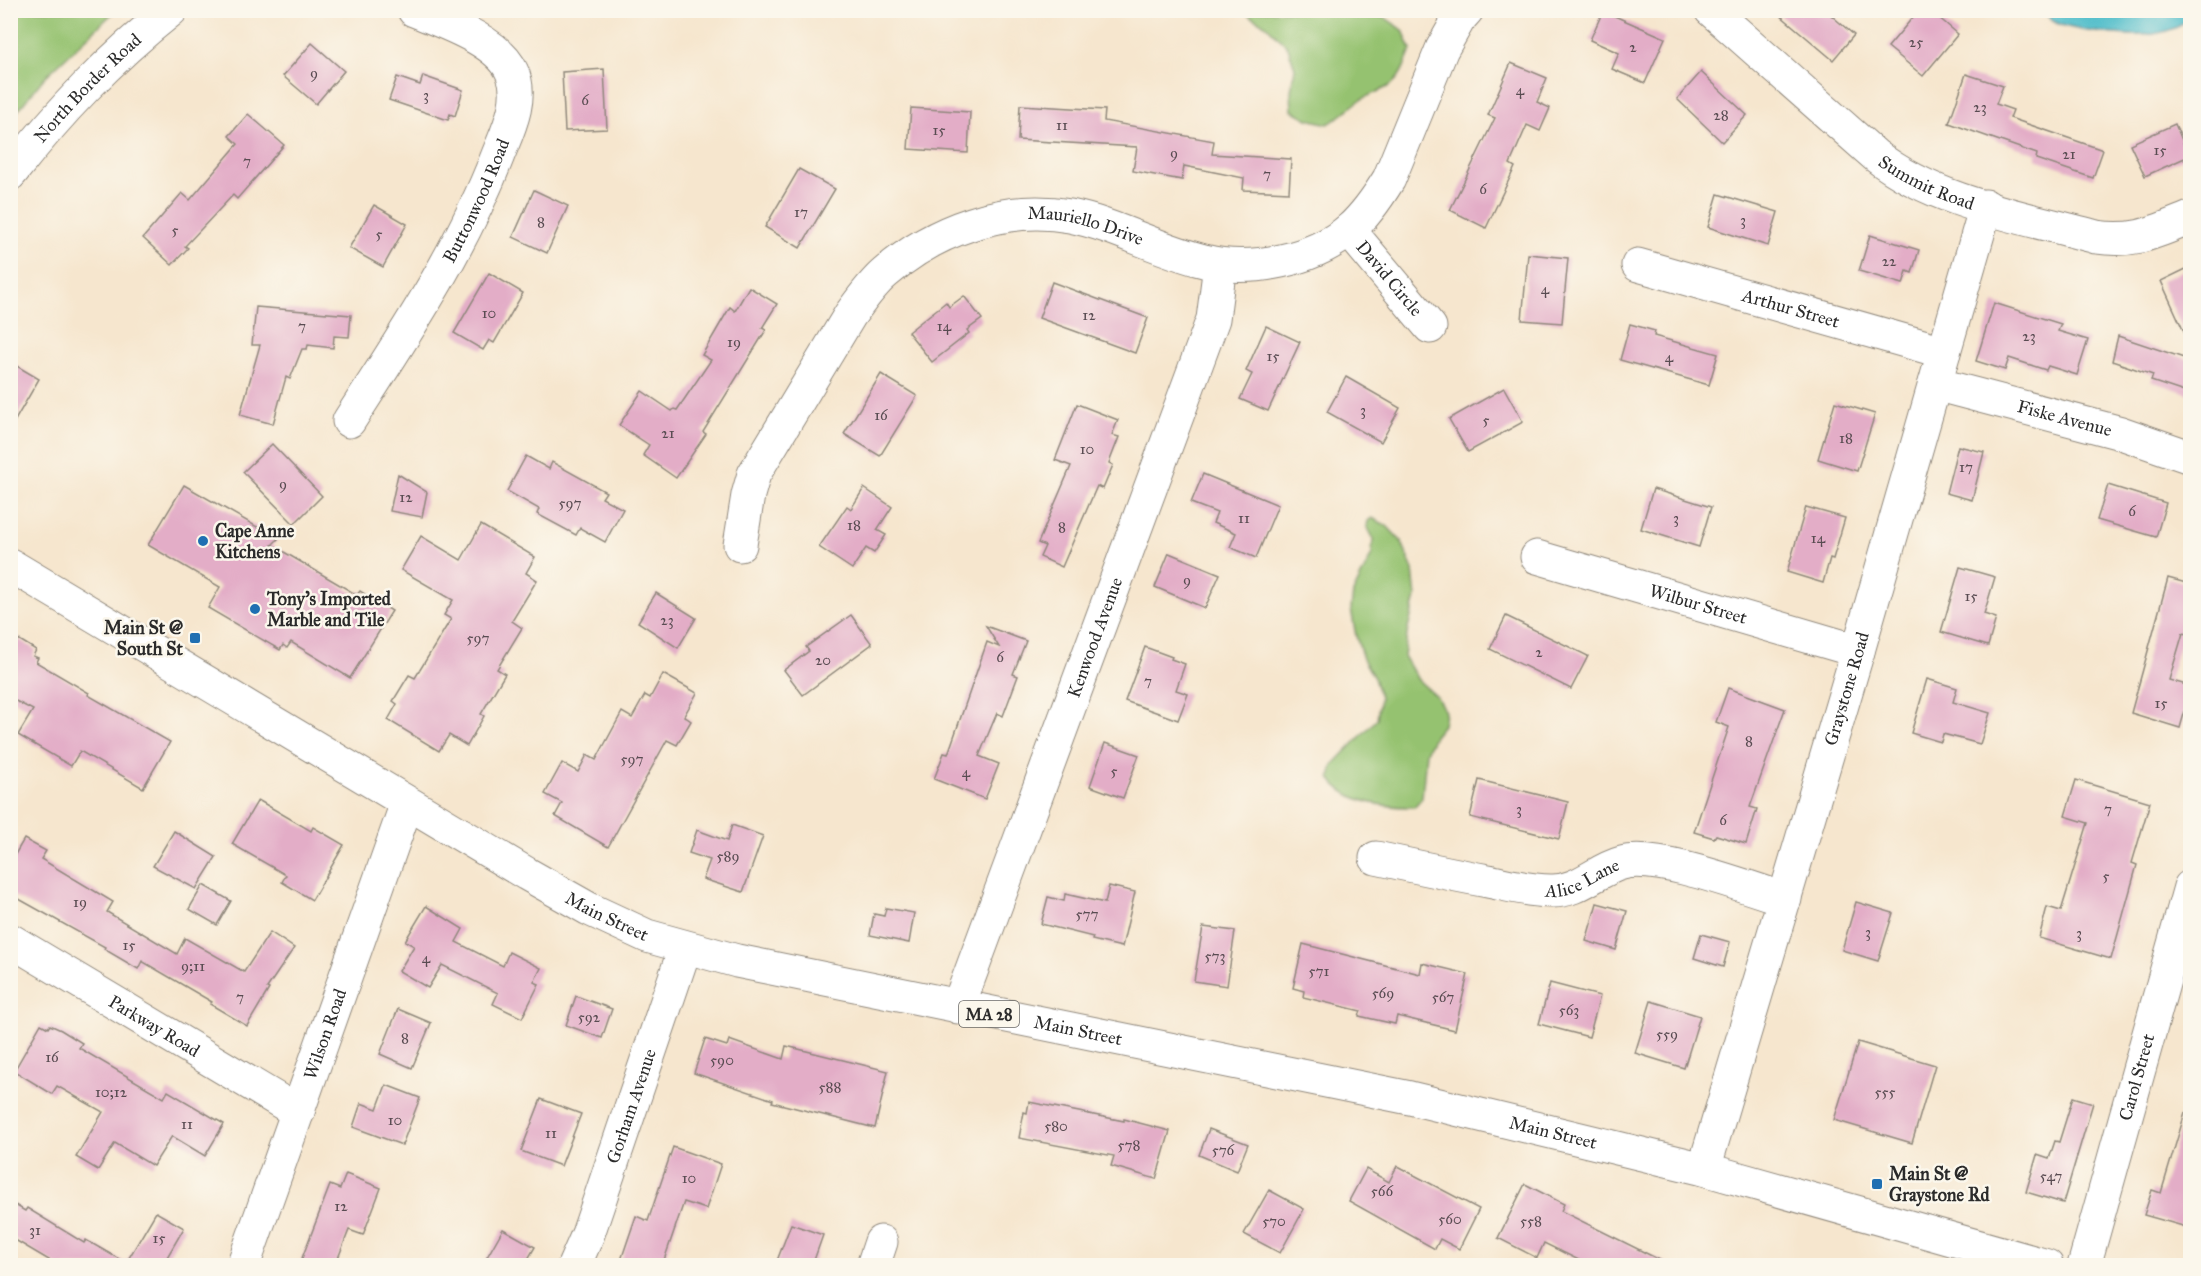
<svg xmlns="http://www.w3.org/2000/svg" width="2201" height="1276" viewBox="0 0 2201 1276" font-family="'IM FELL Great Primer',serif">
	<rect width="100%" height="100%" fill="#fbf7ec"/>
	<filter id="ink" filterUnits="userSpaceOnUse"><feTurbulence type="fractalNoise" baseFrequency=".0167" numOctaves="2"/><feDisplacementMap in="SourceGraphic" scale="12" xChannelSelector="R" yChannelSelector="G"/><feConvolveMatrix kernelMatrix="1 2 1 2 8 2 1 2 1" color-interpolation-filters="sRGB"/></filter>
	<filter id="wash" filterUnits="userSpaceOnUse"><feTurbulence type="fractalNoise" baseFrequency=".008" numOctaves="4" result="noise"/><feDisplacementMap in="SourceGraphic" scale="24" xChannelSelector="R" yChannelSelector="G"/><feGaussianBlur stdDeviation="1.35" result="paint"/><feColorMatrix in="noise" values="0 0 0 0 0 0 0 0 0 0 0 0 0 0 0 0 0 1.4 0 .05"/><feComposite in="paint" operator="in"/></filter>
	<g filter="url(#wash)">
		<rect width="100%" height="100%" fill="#f6e6ce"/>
		<!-- green -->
		<g fill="#95c270" stroke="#60764e" stroke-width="1.5">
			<polygon points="11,10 115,11 44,78 11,119"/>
			<path d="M1242 11H1328L1384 17 1403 30 1411 50C1406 62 1401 79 1389 86 1379 92 1368 95 1359 101 1348 109 1340 118 1328 124L1308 119 1292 110 1291 91 1295 68 1288 47 1266 25Z"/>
			<path d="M1372 518 1386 525 1401 541 1413 570 1416 597 1408 628 1404 656 1418 680 1437 697 1445 712 1443 725 1434 736 1426 752 1422 798 1414 807C1387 807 1346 803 1330 778L1333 765 1377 719 1380 697 1374 678 1363 659 1356 636 1351 609 1353 593 1372 554 1373 538 1367 526 1368 521Z"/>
		</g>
		<!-- water -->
		<path fill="#50bdca" stroke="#3e747a" stroke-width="1.5" d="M2190 10V18C2181 27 2166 32 2153 34 2133 37 2070 32 2053 21 2049 19 2046 14 2044 11Z"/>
		<g id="blocks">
			<!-- building -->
			<g fill="#e3adc7">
				<polygon points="1774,10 1825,10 1854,35 1833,60"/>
				<polygon points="1919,10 1930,10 1958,34 1923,76 1888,47"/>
				<polygon points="1603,11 1665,38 1645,83 1612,69 1619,53 1590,40"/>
				<polygon points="312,43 344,71 316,104 283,76"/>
				<polygon points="1511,63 1547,78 1537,102 1550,108 1540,131 1527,125 1510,164 1515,167 1486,228 1450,210 1495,118 1488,115"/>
				<polygon points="604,69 607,129 565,131 562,72"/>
				<polygon points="1701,72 1747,115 1722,142 1677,99"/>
				<polygon points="1966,74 2003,86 1996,104 2013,110 2010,118 2103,150 2093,178 2036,159 2037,154 1949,123"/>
				<polygon points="423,76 463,90 455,116 450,114 448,120 389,100 397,77 420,85"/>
				<polygon points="1020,105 1105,110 1104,121 1214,141 1212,154 1291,159 1289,192 1243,190 1244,178 1184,166 1182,180 1133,171 1137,147 1018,140"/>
				<polygon points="911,108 970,112 968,153 908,149"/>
				<polygon points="248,114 284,145 237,199 233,195 185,246 188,248 172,265 143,238 182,193 190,200 238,144 229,136"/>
				<polygon points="2175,124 2189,156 2145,176 2130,144"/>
				<polygon points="799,169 835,189 800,248 765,227"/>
				<polygon points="534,190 568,206 547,253 513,237"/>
				<polygon points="1718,194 1778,212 1768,246 1708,227"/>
				<polygon points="374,205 407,224 383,267 349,248"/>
				<polygon points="1870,235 1919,250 1912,273 1907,271 1903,284 1859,271"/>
				<polygon points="1528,254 1568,258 1562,323 1522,320"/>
				<polygon points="2190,267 2190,345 2161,281"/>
				<polygon points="489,273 523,293 494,343 489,340 483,350 454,333"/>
				<polygon points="1052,282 1148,318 1135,353 1039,318"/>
				<polygon points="749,287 777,304 762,328 766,330 703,432 706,434 676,478 643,455 649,445 619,425 642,391 672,411 674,409 677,410 711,360 702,355 730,307 735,311"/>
				<polygon points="964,296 982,319 967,330 969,333 932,362 908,332 946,302 949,307"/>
				<polygon points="1994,303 2061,324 2058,331 2088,340 2077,375 2048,366 2046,370 2009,358 2005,370 1976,361"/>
				<polygon points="256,307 351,315 349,337 334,336 333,348 308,345 307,349 302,349 290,379 286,377 273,424 240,415 260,345 252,345"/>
				<polygon points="1630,324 1655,331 1654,336 1718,354 1709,385 1620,360"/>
				<polygon points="1266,326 1300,342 1268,411 1240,399 1252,374 1246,371"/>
				<polygon points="2118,336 2190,360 2190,394 2151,381 2153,375 2112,361"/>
				<polygon points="10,362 39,379 10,429"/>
				<polygon points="881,374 917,396 880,456 844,434"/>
				<polygon points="1346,377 1400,408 1381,442 1327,412"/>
				<polygon points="1504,388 1523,422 1468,452 1449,419"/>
				<polygon points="1835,402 1875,414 1857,471 1818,459"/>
				<polygon points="1077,404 1118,420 1112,435 1119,437 1109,463 1113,465 1103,489 1097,486 1062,567 1040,557 1045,546 1038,543 1071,466 1055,460"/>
				<polygon points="272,444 322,496 294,524 243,472"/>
				<polygon points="1958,446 1984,452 1972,500 1946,493"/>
				<polygon points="526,456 549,469 552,462 606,492 602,498 623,509 605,542 580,528 576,535 537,514 539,509 507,491"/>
				<polygon points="398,474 427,492 422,517 390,511"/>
				<polygon points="1203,474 1278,505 1256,558 1230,547 1236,533 1213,523 1217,513 1191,503"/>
				<polygon points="184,485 278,539 272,545 357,595 360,591 392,611 350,678 291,642 287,648 283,645 280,650 208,608 220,587 148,545"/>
				<polygon points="2108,485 2166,503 2156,537 2097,520"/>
				<polygon points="864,488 892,507 877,530 886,535 874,553 866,548 852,569 819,547 847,506 851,509"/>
				<polygon points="1653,489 1711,507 1699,547 1641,529"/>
				<polygon points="1806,507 1845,518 1833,559 1830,558 1823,583 1787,572"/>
				<polygon points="481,525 535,557 526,573 537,580 512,621 522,628 497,669 505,674 481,714 484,716 467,746 449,735 439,751 388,720 397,704 393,701 409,675 415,678 451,619 444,615 453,600 401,570 421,536 461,560"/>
				<polygon points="1169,553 1220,574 1205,608 1155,587"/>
				<polygon points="1960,567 1995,577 1984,614 1996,618 1988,646 1941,632"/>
				<polygon points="2168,578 2190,584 2190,621 2187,634 2183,633 2169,680 2190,686 2190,693 2180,728 2131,713"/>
				<polygon points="656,593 696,618 678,648 638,622"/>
				<polygon points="851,615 872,644 803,695 784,670 809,651 806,647"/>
				<polygon points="1506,616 1588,656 1571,689 1490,649"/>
				<polygon points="986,626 1026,641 1013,674 1018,676 1003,716 997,713 979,756 999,764 985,799 934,779 944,753 948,754 987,642 999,647"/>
				<polygon points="18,639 36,650 33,656 38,658 36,662 89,693 88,695 170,742 143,788 80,751 71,766 18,735 33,710 10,698 10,644 14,646"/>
				<polygon points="1145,647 1172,657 1171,659 1185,664 1176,690 1188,694 1178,720 1125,701"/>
				<polygon points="663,674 697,693 684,716 691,721 677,745 667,740 608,847 555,816 562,803 545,794 562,763 578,772 587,755 596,760 622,712 632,718 645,695 650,698"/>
				<polygon points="1927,679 1957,688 1953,702 1990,713 1980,744 1943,734 1941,742 1911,733"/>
				<polygon points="1728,688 1785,709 1750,807 1757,809 1746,844 1716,835 1714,838 1694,832 1729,727 1716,722"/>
				<polygon points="1105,743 1139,755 1123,798 1090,786"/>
				<polygon points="1479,780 1568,802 1559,839 1470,817"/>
				<polygon points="2076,780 2150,802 2132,863 2137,865 2111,959 2039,938 2047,907 2061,911 2088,823 2065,816"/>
				<polygon points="258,800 311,831 313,827 344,845 312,900 282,882 286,875 232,844"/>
				<polygon points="732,825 763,836 743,892 703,879 710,860 689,853 697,830 727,841"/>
				<polygon points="174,831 216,857 196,889 153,866"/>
				<polygon points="24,839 46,851 41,859 113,902 107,912 177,954 185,938 244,972 270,932 294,948 267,988 269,989 247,1026 210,1004 212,1002 142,961 138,969 104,949 105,947 10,894 10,863"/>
				<polygon points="203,885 231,901 217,925 189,909"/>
				<polygon points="1109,886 1135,892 1122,947 1092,940 1093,937 1041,924 1048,897 1064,901 1065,894 1105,903"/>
				<polygon points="1856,902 1893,913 1878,961 1842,950"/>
				<polygon points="1597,903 1627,911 1616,950 1586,941"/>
				<polygon points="426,906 463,929 456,942 503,966 509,952 541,968 534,982 539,984 522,1018 493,1004 498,993 442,965 428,988 399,971 414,946 405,941"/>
				<polygon points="886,908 914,913 909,943 870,935 874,914 884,916"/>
				<polygon points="1203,927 1235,931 1227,986 1194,981"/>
				<polygon points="1701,934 1730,942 1723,967 1694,958"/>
				<polygon points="1303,944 1420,974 1422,963 1468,974 1455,1030 1397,1016 1395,1024 1359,1016 1361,1011 1303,997 1304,991 1293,988"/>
				<polygon points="1550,983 1600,996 1589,1037 1539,1024"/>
				<polygon points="576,996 612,1009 602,1038 566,1025"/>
				<polygon points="1651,1001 1700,1016 1684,1068 1635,1053"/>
				<polygon points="398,1009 431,1023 412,1068 380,1054"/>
				<polygon points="41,1024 48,1028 50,1025 61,1030 82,1043 79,1048 164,1098 168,1091 224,1124 205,1156 172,1136 153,1166 115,1143 98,1170 76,1157 103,1112 57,1086 52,1094 14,1071"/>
				<polygon points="705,1039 727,1046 729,1040 783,1059 786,1046 888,1071 875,1128 772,1102 773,1100 694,1073"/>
				<polygon points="1858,1042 1935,1065 1912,1143 1834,1120"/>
				<polygon points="386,1085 420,1098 402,1145 353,1127 361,1103 377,1109"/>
				<polygon points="2073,1097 2093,1103 2063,1203 2026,1192 2037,1155 2049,1159 2055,1141 2059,1142"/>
				<polygon points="541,1099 581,1114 561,1166 521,1151"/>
				<polygon points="1029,1102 1124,1121 1124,1119 1170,1131 1156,1179 1111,1166 1114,1156 1019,1138 1024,1112 1027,1113"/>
				<polygon points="2185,1113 2190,1114 2190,1228 2144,1215 2152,1190 2161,1193"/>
				<polygon points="1209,1129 1248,1144 1237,1171 1199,1155"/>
				<polygon points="673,1147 721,1164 706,1209 684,1202 662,1266 619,1266 636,1216 648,1221"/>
				<polygon points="1397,1166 1479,1209 1459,1249 1440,1239 1435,1249 1349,1201 1366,1169 1389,1182"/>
				<polygon points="346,1174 381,1188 363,1235 349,1230 335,1266 299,1266 330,1185 340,1189"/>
				<polygon points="1525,1184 1564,1204 1561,1211 1672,1266 1591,1266 1544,1243 1537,1258 1498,1238"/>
				<polygon points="1269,1190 1304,1209 1280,1253 1244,1234"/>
				<polygon points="10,1202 25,1211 27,1208 84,1243 86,1240 126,1263 156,1212 184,1228 162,1266 59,1266 10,1237"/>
				<polygon points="791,1224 823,1235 812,1266 775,1266"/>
				<polygon points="503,1229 535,1247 524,1266 482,1266"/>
			</g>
		</g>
	</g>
	<g filter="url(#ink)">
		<use href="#blocks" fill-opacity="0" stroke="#90887c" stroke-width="1.5"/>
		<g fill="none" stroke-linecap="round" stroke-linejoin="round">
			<!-- minor casing -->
			<g stroke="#90887c" stroke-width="35">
				<g id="minor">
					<path id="s1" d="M1711 10 1876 156C1936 203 2023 217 2096 237 2136 243 2155 232 2190 218"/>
					<path id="s2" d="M1349 230 1430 327"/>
					<path id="s3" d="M1638 265 1944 352"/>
					<path id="s4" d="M1935 384 2121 433 2190 457"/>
					<path id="s5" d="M349 421C405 334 461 251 498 155 508 130 524 98 512 72 499 41 443 22 414 10"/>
					<path id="s6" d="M740 545 748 495 754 474 850 315C861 300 871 285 885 273 934 230 1005 204 1070 216 1116 225 1158 250 1204 261 1249 273 1314 260 1350 229 1366 215 1378 197 1389 179L1442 49 1459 19 1467 10"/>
					<path id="s7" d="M1537 557 1858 651"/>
					<path id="s8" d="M1376 858C1413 866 1450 874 1488 881 1508 885 1530 891 1551 891 1578 892 1596 870 1622 863 1658 853 1748 888 1785 899"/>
					<path id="s9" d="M10 940 298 1112"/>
					<path id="s10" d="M958 1007 1213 319 1220 265"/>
					<path id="s11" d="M1704 1169 1858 651 1986 206"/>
					<path id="s12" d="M243 1266 407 803"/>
					<path id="s13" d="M574 1266 588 1234 685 948"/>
					<polyline points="873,1266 881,1242"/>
					<path id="s14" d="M2084 1266 2190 887"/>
				</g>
			</g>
			<!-- major casing -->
			<g stroke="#90887c" stroke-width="35">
				<g id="major">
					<path id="s15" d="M10 174C60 111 108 60 171 10"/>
					<path id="s16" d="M10 565 527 874 589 909 647 936 737 961 1410 1098 1704 1169 2047 1266"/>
				</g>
			</g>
			<!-- minor -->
			<use href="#minor" stroke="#fff" stroke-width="33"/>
			<!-- major -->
			<use href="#major" stroke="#fff" stroke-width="33"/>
		</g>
	</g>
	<!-- markers -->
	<g fill="#1f6fb2" stroke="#fbf7ec" stroke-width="2">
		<circle cx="203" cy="541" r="6"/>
		<circle cx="255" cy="609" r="6"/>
		<rect x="189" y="632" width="12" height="12" rx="3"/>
		<rect x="1871" y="1178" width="12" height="12" rx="3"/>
	</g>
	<g text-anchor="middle" stroke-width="5" stroke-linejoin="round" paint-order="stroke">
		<!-- number labels -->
		<g font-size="15" fill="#594c52">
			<text x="1916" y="47">25</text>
			<text x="1633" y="52">2</text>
			<text x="314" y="78">9</text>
			<text x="1520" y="95">4</text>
			<text x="426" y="100">3</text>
			<text x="585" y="105">6</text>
			<text x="1980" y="112">23</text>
			<text x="1721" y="120">28</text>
			<text x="1062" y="130">11</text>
			<text x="939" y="135">15</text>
			<text x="2160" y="155">15</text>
			<text x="1174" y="158">9</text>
			<text x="2069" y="159">21</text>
			<text x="247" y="166">7</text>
			<text x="1267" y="179">7</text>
			<text x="1483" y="194">6</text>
			<text x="801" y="217">17</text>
			<text x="1743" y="225">3</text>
			<text x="541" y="227">8</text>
			<text x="175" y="235">5</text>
			<text x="379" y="239">5</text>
			<text x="1889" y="266">22</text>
			<text x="1545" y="294">4</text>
			<text x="489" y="318">10</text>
			<text x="1089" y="320">12</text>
			<text x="302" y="331">7</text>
			<text x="944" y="331">14</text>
			<text x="2029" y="341">23</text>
			<text x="734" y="347">19</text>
			<text x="1273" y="361">15</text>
			<text x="1669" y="362">4</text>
			<text x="1363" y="415">3</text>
			<text x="881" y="420">16</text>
			<text x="1486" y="425">5</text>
			<text x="668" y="438">21</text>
			<text x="1846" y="443">18</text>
			<text x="1087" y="454">10</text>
			<text x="1966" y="472">17</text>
			<text x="283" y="489">9</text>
			<text x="406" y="502">12</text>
			<text x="570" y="508">597</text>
			<text x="2132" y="516">6</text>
			<text x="1244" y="523">11</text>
			<text x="1676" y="523">3</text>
			<text x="854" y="530">18</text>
			<text x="1062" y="532">8</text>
			<text x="1818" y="543">14</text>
			<text x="1187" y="585">9</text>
			<text x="1971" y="601">15</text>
			<text x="667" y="625">23</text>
			<text x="478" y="643">597</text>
			<text x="1539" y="657">2</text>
			<text x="1000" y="662">6</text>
			<text x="823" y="665">20</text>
			<text x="1148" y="686">7</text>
			<text x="2161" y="708">15</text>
			<text x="1749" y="746">8</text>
			<text x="632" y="764">597</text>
			<text x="1114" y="776">5</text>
			<text x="966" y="777">4</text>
			<text x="1519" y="814">3</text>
			<text x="2108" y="814">7</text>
			<text x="1723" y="825">6</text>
			<text x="728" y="861">589</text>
			<text x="2106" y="881">5</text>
			<text x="80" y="907">19</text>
			<text x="1087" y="919">577</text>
			<text x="1868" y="937">3</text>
			<text x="2079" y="938">3</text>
			<text x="129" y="950">15</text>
			<text x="1215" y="961">573</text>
			<text x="426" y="963">4</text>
			<text x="193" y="971">9;11</text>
			<text x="1319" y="976">571</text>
			<text x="1383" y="998">569</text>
			<text x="240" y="1002">7</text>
			<text x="1443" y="1002">567</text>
			<text x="1569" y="1015">563</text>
			<text x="589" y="1022">592</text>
			<text x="1667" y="1039">559</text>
			<text x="405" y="1043">8</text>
			<text x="52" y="1062">16</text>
			<text x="722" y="1065">590</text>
			<text x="830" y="1092">588</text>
			<text x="111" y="1097">10;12</text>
			<text x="1885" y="1097">555</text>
			<text x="395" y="1125">10</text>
			<text x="187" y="1129">11</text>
			<text x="1056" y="1131">580</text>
			<text x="551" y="1138">11</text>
			<text x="1129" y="1150">578</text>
			<text x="1223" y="1155">576</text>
			<text x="2051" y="1181">547</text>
			<text x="689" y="1183">10</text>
			<text x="1382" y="1196">566</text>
			<text x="341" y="1211">12</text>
			<text x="1450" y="1224">560</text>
			<text x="1274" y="1226">570</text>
			<text x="1531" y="1226">558</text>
			<text x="35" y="1235">31</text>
			<text x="159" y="1243">15</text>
		</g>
		<!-- shield labels -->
		<rect fill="#fbf7ec" stroke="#696865" stroke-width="1.5" x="959" y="1001" width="60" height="26" rx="4.5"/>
		<g font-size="16" font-weight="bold" fill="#2b2b2b">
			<text x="989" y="1020">MA 28</text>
		</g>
		<!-- street labels -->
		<g font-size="18" fill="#2b2b2b" stroke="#fbf7ec">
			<text dy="6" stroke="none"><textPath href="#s15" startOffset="116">North Border Road</textPath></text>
			<text dy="6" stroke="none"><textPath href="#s1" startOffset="278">Summit Road</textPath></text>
			<text dy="6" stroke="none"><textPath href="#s5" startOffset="255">Buttonwood Road</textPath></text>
			<text dy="6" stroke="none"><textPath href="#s6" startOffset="530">Mauriello Drive</textPath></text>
			<text dy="6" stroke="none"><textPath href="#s2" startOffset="63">David Circle</textPath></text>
			<text dy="6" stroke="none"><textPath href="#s3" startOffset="159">Arthur Street</textPath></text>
			<text dy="6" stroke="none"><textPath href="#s4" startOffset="134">Fiske Avenue</textPath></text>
			<text dy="6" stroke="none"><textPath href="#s7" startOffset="168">Wilbur Street</textPath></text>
			<text dy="6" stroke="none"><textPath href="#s10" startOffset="394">Kenwood Avenue</textPath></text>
			<text dy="6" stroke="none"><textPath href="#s11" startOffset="501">Graystone Road</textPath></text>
			<text dy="6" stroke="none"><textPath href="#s8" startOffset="212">Alice Lane</textPath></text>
			<text dy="6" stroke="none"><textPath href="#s16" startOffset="693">Main Street</textPath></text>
			<text dy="6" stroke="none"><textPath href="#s9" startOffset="168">Parkway Road</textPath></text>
			<text dy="6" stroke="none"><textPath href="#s16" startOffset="1179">Main Street</textPath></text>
			<text dy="6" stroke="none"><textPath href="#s12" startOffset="246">Wilson Road</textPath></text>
			<text dy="6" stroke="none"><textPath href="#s14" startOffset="196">Carol Street</textPath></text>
			<text dy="6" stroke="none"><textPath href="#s13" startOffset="170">Gorham Avenue</textPath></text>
			<text dy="6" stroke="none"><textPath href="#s16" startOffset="1665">Main Street</textPath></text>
		</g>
		<!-- poi labels -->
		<g font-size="18" font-weight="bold" fill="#2b2b2b" stroke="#fbf7ec" text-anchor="start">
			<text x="215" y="537">Cape Anne<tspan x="215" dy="21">Kitchens</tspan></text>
			<text x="267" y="605">Tony's Imported<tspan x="267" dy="21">Marble and Tile</tspan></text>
			<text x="183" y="634" text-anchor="end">Main St @<tspan x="183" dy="21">South St</tspan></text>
			<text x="1889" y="1180">Main St @<tspan x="1889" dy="21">Graystone Rd</tspan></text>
		</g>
	</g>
	<!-- margin -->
	<rect width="2201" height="1276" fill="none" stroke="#fbf7ec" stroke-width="36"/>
</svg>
